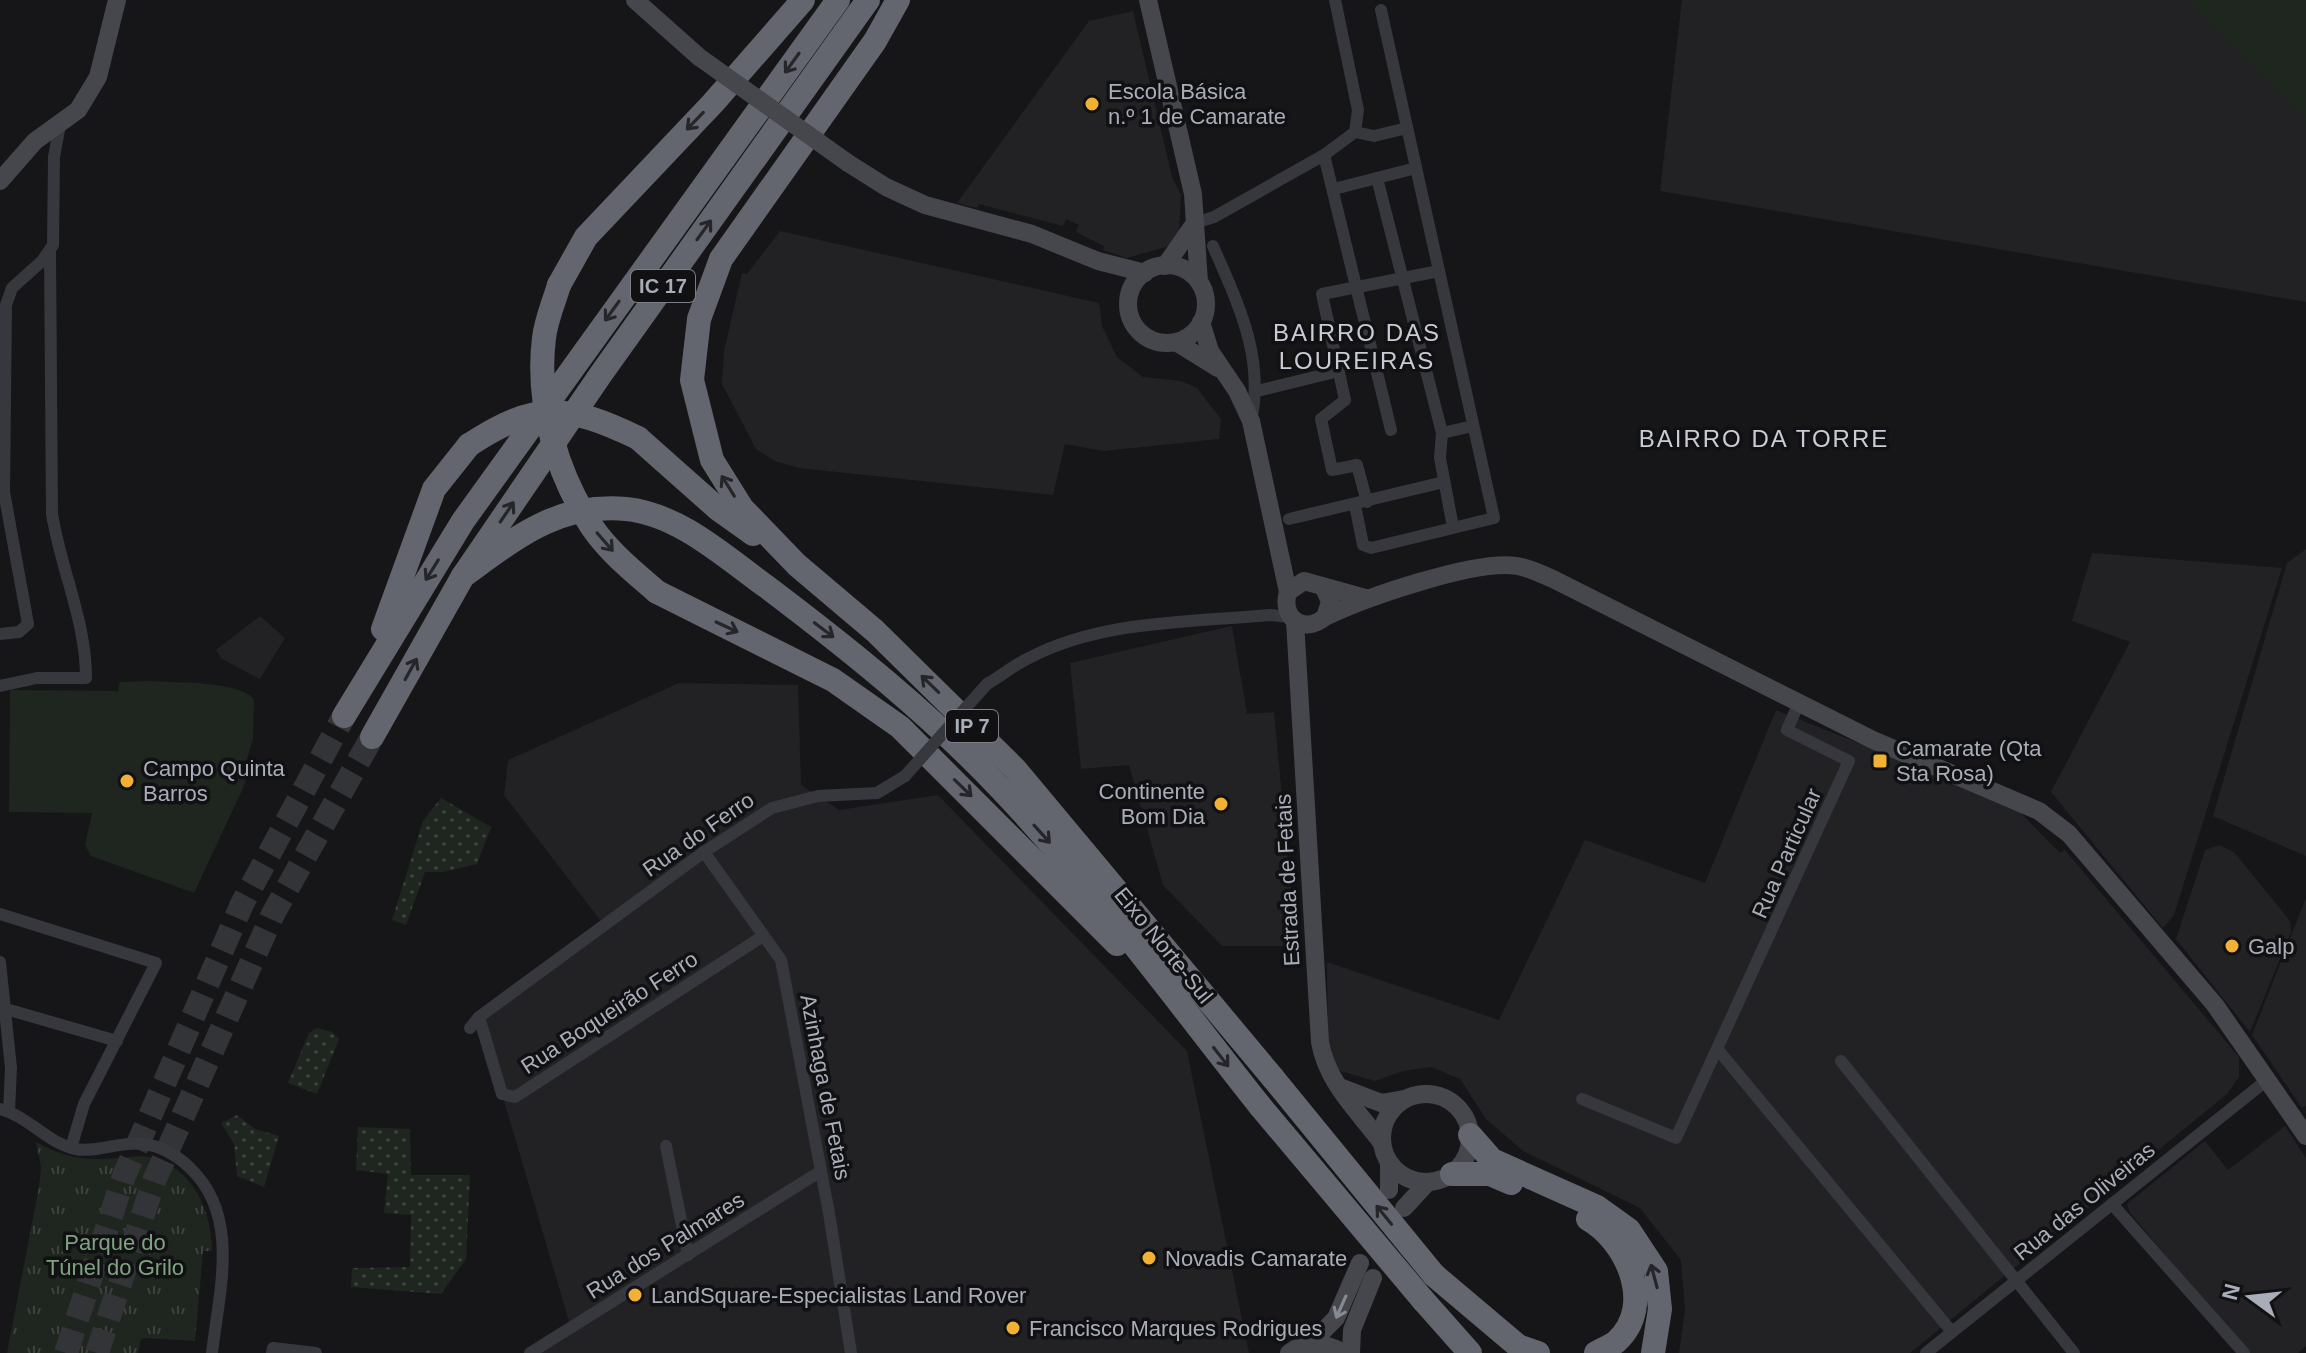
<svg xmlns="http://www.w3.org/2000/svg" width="2306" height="1353" viewBox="0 0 2306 1353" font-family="Arial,sans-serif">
	<defs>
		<pattern id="park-tufts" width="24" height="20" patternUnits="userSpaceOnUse" patternTransform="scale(2)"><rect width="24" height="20" fill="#1e261f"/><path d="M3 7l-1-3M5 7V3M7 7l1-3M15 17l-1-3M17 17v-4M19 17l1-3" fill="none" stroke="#3c433d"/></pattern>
		<pattern id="garden-dots" width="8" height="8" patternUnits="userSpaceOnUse" patternTransform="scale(2)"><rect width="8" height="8" fill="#1e261f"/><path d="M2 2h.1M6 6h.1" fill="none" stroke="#3c433d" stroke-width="1.8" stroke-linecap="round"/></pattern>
	</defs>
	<rect width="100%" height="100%" fill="#161618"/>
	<!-- built -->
	<g fill="#222225">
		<polygon points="1682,0 2306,0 2306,302 1660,191"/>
		<polygon points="1133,11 1172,177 1181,195 1179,233 1169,246 1127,258 1103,250 1104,246 1076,232 1079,225 1066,219 1063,226 979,204 977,208 957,203 1089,21"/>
		<polygon points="780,231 1099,303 1102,326 1117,357 1143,377 1181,381 1197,388 1221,419 1219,439 1104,451 1065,444 1053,495 799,468 775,461 756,449 722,384 724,351 742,273 747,274"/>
		<polygon points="2306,549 2306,856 2213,816 2287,563"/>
		<polygon points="2092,553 2282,568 2174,915 2163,928 2051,792 2130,642 2072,621"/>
		<polygon points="260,616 285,638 260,679 222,659 216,650"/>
		<polygon points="1232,626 1247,714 1274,712 1296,946 1222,946 1163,885 1129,765 1081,769 1070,663"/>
		<polygon points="679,683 798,685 801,785 839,810 938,795 1187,1051 1249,1353 537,1353 571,1328 502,1094 484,1009 607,929 504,795 508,760"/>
		<polygon points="1776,710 2013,805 2060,853 2065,850 2239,1057 2239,1077 2227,1094 1910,1353 1679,1353 1685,1310 1681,1260 1640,1208 1523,1151 1486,1119 1460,1079 1431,1067 1403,1071 1375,1081 1337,1070 1328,1051 1327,962 1499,1020 1585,840 1705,883"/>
		<polygon points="2219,845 2234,852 2290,921 2291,932 2250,1032 2176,939 2205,850"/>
		<polygon points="2306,898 2306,1106 2302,1108 2252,1035"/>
		<polygon points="2285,1126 2306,1158 2306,1346 2298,1353 2249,1353 2130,1213 2127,1204 2205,1141 2228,1170"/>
	</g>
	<!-- grass -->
	<g fill="#1e261f">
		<polygon points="2185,0 2306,0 2306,121"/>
		<path d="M148 681C173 683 237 680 254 699L253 739 244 769 248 773 243 788 194 893 91 856 85 845 92 813 9 812 10 690 118 691 120 682Z"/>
	</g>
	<!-- park -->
	<path fill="url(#park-tufts)" d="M36 1142C64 1158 85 1161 118 1158 128 1158 139 1155 149 1157 193 1166 212 1212 212 1251H203L195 1341 146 1338 141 1339 138 1353H7L39 1187 41 1167Z"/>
	<!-- garden -->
	<g fill="url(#garden-dots)">
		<polygon points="441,798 491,827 477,864 444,872 425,872 406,925 392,920 423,821"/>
		<polygon points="317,1028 332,1032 339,1039 317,1094 288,1083 309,1033"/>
		<polygon points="237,1115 255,1129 279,1136 264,1187 237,1176 234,1144 221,1123"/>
		<polygon points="358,1127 410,1129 411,1175 470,1175 466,1259 441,1294 351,1287 352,1268 410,1267 411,1215 384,1213 388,1174 356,1170"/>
	</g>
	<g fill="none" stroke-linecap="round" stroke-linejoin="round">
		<!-- highway-tunnel -->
		<g stroke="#333438" stroke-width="24" stroke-dasharray="24 12" stroke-linecap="butt">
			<polyline points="66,1353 124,1176 242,904 344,716"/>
			<polyline points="97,1353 154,1181 273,914 372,737"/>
		</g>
		<!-- street -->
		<g stroke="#37383d" stroke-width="12">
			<polyline points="1355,132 1374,136 1407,128"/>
			<polyline points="1324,155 1391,430"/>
			<polyline points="1377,178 1442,433 1440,458 1453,527"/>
			<polyline points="1334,189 1416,168"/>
			<polyline points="1195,223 1214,217 1324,155 1355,132 1358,110 1335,0"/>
			<path d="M1213 246C1238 304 1265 357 1251 421"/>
			<polyline points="1257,391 1339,371"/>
			<polyline points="1442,433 1473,426"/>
			<polyline points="1367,502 1357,465 1332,470 1321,419 1345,400 1322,294 1439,271"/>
			<polyline points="1355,505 1363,545 1371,548 1494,518 1381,10"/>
			<polyline points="1289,519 1444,482"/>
			<polyline points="0,634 19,632 28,624 4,492 6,305 12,288 42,261 53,245 54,157 60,125"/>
			<path d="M987 684C1001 676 1014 665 1029 658 1100 620 1192 622 1270 615L1290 617"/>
			<path d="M0 686 37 678H86C86 621 61 570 52 514L50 252"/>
			<polyline points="704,852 781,960 829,1213 851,1353"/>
			<polyline points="0,914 156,963 84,1104 71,1148"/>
			<polyline points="0,962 11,1068 9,1111"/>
			<polyline points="6,1009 117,1041"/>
			<polyline points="479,1017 502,1094 515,1097 763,936"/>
			<polyline points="470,1028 479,1017 704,852 772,808 818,796 877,793 905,776"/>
			<polyline points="1719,1051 1952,1332"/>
			<polyline points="1841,1061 2074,1353"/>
			<polyline points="1582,1099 1676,1138 1849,761 1787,730 1799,703"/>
			<path d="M0 1109C28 1116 46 1142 75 1149 98 1153 120 1141 142 1144 160 1145 178 1156 190 1168 241 1216 219 1291 212 1353"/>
			<polyline points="666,1146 688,1255"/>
			<polyline points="2112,1204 2244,1353"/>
			<polyline points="272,1353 273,1348 316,1353"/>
			<polyline points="530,1353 821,1171"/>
			<polyline points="1926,1353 2267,1080"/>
		</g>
		<!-- secondary -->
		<g stroke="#45474d" stroke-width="18">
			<polyline points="635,0 699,57"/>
			<polyline points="1148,0 1193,194 1199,282"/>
			<polyline points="848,163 886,187 925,205 1032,234 1098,261 1145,273"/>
			<polyline points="0,181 35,141 78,110 98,77 117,0"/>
			<circle cx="1167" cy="304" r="39"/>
			<polyline points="1165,266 1195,223"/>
			<polyline points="1201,322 1210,351 1237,391 1251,421 1288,592"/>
			<polyline points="1176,342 1218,368"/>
			<path d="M1324 588 1330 602 1325 617C1304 635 1280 618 1288 592L1304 581 1365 598"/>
			<path d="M1325 617C1364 598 1476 559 1517 566 1530 568 1541 574 1553 579L1873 740 2039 811 2069 834 2215 1005 2306 1136"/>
			<path d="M1295 621 1320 1042C1327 1083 1358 1111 1382 1143"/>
			<polyline points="1342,1088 1381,1103 1404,1099"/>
			<circle cx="1426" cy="1138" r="44"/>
			<polyline points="1389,1162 1389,1190"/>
			<polyline points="1404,1208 1428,1182"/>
			<polyline points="1311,1343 1336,1318 1360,1263"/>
			<path d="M1289 1353C1307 1339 1326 1343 1344 1353"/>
			<polyline points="1351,1353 1352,1330 1373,1278"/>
		</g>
		<!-- highway -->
		<g stroke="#63666e" stroke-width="24">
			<polyline points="898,0 875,41 721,259 699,319 692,380 712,460 742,508 797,565 875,631 1015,769 1273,1078"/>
			<polyline points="559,285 586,237 713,103 803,0"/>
			<polyline points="638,438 718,509 753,534"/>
			<path d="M463 576C516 538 556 503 626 509 679 514 725 557 767 587 849 649 929 713 1000 788 1094 887 1175 999 1260 1106"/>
			<polyline points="657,592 833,680 900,727 1117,944"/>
			<polyline points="383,629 434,489 469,445"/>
			<polyline points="344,716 463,521 838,0"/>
			<polyline points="372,737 463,576 601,374 868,0"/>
			<polyline points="1470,1135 1492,1160 1597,1207 1629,1230 1656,1271 1660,1309 1653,1353"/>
			<polyline points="1452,1174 1490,1174 1511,1183"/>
			<path d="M1588 1219C1626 1240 1656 1305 1617 1341 1612 1346 1602 1349 1596 1353"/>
			<polyline points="1434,1275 1518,1346 1538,1353"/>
			<polyline points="1423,1300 1470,1353"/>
		</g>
		<!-- street-bridge -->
		<polyline stroke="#37383d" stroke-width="12" points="905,776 987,684"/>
		<!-- secondary-bridge -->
		<polyline stroke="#45474d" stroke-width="18" points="699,57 848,163"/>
		<!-- highway-bridge -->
		<g stroke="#63666e" stroke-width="24">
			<path d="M559 285C554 302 546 320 544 338 536 402 556 473 592 527 609 552 634 572 657 592"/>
			<path d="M469 445C536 401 567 404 638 438"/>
			<polyline points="1273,1078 1434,1275"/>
			<polyline points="1260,1106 1423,1300"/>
		</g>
	</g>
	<!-- one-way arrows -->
	<defs><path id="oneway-shaft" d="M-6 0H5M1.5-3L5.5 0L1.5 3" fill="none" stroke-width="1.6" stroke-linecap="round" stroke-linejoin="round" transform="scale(2)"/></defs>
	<g stroke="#26262a">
		<use href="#oneway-shaft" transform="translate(792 63) rotate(126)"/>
		<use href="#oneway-shaft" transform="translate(695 121) rotate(134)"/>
		<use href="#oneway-shaft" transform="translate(704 230) rotate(-54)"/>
		<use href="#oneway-shaft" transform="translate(612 311) rotate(126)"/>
		<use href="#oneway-shaft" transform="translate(728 486) rotate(-122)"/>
		<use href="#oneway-shaft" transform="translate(507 512) rotate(-56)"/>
		<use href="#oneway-shaft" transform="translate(605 542) rotate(49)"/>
		<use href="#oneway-shaft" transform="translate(432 570) rotate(122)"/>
		<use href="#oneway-shaft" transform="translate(727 627) rotate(25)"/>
		<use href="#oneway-shaft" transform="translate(824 630) rotate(37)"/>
		<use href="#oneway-shaft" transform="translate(411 669) rotate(-61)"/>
		<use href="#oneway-shaft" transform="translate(930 684) rotate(-136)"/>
		<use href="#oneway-shaft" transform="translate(963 788) rotate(44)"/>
		<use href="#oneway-shaft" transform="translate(1042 834) rotate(48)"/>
		<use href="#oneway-shaft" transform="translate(1221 1057) rotate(52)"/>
		<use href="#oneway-shaft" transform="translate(1384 1215) rotate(-129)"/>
		<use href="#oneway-shaft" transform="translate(1654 1276) rotate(-105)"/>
	</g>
	<use stroke="#858993" href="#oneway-shaft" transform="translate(1341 1307) rotate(114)"/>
	<!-- markers -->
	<g fill="#f2b134" stroke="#111113" stroke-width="3">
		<circle cx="1092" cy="104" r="8"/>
		<rect x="1872" y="753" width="16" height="16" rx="4"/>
		<circle cx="127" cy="781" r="8"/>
		<circle cx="1221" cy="804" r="8"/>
		<circle cx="2232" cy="946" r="8"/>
		<circle cx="1149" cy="1258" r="8"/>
		<circle cx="635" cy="1295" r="8"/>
		<circle cx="1013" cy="1328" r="8"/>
	</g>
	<g text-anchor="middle" stroke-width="7" stroke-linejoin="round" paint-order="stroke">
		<!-- shield labels -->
		<g fill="#111113" stroke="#7b7e86" stroke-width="2">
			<rect x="631" y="270" width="64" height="32" rx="6"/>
			<rect x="946" y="710" width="52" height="32" rx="6"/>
		</g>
		<g font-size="20" font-weight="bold" fill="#a8adb8">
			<text x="663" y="293">IC 17</text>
			<text x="972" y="733">IP 7</text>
		</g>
		<!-- poi labels -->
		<g font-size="22" fill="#a8adb8" stroke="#111113" text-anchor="start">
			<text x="1108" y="99">Escola Básica<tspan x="1108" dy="25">n.º 1 de Camarate</tspan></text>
			<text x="1896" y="756">Camarate (Qta<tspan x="1896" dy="25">Sta Rosa)</tspan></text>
			<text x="143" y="776">Campo Quinta<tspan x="143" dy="25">Barros</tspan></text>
			<text x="1205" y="799" text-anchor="end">Continente<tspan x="1205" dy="25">Bom Dia</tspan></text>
			<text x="2248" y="954">Galp</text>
			<text x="1165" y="1266">Novadis Camarate</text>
			<text x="651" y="1303">LandSquare-Especialistas Land Rover</text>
			<text x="1029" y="1336">Francisco Marques Rodrigues</text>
		</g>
		<!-- street labels -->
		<g font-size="22" fill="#a8adb8" stroke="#111113">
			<text transform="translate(698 834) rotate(-35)" y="8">Rua do Ferro</text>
			<text transform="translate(1786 853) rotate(-66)" y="8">Rua Particular</text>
			<text transform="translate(1287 880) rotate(-93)" y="8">Estrada de Fetais</text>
			<text transform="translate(1164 945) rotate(51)" y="8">Eixo Norte-Sul</text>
			<text transform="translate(609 1012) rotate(-33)" y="8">Rua Boqueirão Ferro</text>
			<text transform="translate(826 1087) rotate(79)" y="8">Azinhaga de Fetais</text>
			<text transform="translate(2084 1201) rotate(-39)" y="8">Rua das Oliveiras</text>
			<text transform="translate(665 1245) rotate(-32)" y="8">Rua dos Palmares</text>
		</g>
		<!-- park labels -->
		<g font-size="22" fill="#7fa381" stroke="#111113">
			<text x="115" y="1250">Parque do<tspan x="115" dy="25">Túnel do Grilo</tspan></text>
		</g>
		<!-- neighbourhood labels -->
		<g font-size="24" letter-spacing="2" fill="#c9ccd4" stroke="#111113">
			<text x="1357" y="341">BAIRRO DAS<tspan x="1357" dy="28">LOUREIRAS</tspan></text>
			<text x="1764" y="447">BAIRRO DA TORRE</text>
		</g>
	</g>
	<!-- north arrow -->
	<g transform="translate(2250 1297) rotate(285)" stroke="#111113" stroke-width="6" paint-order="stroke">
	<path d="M0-6L14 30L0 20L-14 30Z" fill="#a8adb8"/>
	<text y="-12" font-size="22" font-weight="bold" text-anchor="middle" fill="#a8adb8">N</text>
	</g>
</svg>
